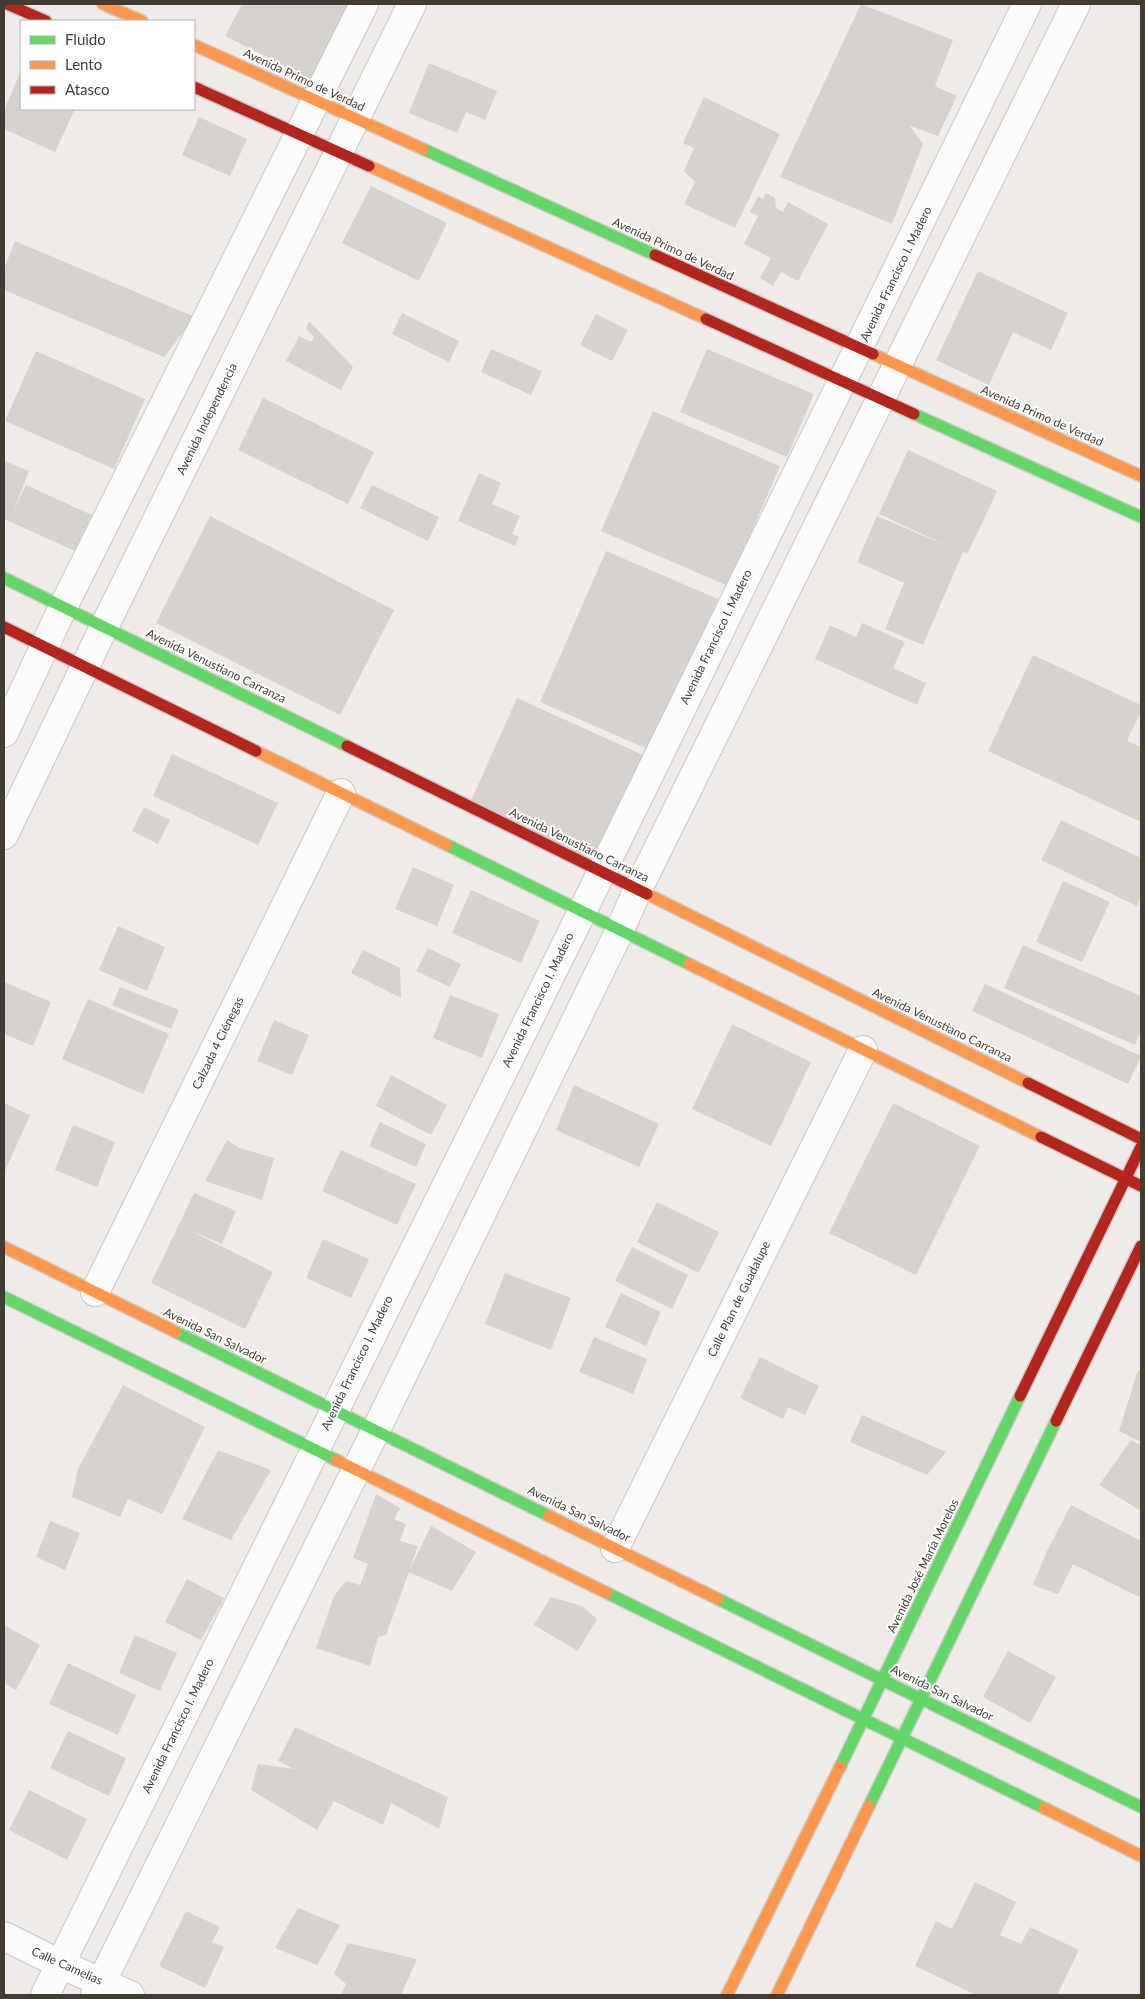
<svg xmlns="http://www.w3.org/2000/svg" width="1145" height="1999" viewBox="0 0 1145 1999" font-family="Lato,sans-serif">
	<rect width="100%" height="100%" fill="#eeebe8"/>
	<!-- building -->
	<g fill="#d6d3cf">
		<polygon points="242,4 352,4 315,81 225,36"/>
		<polygon points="861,4 953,40 935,86 957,96 938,136 910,126 923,144 892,224 780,177"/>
		<polygon points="429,63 497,91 485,120 466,112 457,133 409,113"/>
		<polygon points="21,71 21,109 75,109 55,152 4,129 4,110"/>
		<polygon points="704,97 780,134 735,228 684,204 695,182 684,171 694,148 683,143"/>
		<polygon points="199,117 247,139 230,176 182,155"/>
		<polygon points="371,186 447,223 419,281 342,243"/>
		<polygon points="766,193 775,198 776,208 783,212 788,202 828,224 798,281 781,272 773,286 760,278 771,258 744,244 758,216 750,212 758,196 763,199"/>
		<polygon points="15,241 195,317 164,357 4,290 4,269"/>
		<polygon points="978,271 1068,313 1051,350 1013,332 989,385 936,360"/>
		<polygon points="402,313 459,341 449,362 392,334"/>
		<polygon points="596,314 628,330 612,361 580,345"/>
		<polygon points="309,321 353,367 341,390 286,361 299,336 311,342 314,337 306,329"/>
		<polygon points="491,349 542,371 531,395 481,372"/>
		<polygon points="707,349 814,394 787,457 680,412"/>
		<polygon points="36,351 145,399 114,469 5,421"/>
		<polygon points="263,398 374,452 348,504 238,450"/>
		<polygon points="653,411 780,466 728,586 601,531"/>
		<polygon points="908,450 997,491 968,553 963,552 923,645 885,629 904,583 857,562 877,516 948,546 879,514"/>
		<polygon points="4,461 29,471 13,512 26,485 92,515 75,551 4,519"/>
		<polygon points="479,473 501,483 492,504 520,516 512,534 519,537 515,546 458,521"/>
		<polygon points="372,485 439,517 428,541 360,508"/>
		<polygon points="210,516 394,610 340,715 156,623"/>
		<polygon points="606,551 718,599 652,751 540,702"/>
		<polygon points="862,623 905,642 893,668 926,683 917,705 815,659 830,625 856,637"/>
		<polygon points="1033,655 1141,705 1141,711 1127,741 1141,747 1141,822 988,751"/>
		<polygon points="517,698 643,755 596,860 470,803"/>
		<polygon points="172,754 278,803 258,845 153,796"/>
		<polygon points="144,807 170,820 158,844 132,831"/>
		<polygon points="1061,820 1141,858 1141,896 1137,906 1041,860"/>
		<polygon points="413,867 454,885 437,926 395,909"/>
		<polygon points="1063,881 1110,902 1082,962 1036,942"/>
		<polygon points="471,890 540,921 521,963 452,933"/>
		<polygon points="118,926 165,947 147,991 99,970"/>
		<polygon points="1023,945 1141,996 1141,1030 1135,1045 1004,988"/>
		<polygon points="428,948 461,964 450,987 416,971"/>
		<polygon points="363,950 400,968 401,998 351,973"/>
		<polygon points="4,982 51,1002 33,1046 4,1034"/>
		<polygon points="985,984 1141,1056 1128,1084 972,1011"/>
		<polygon points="120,987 179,1010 171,1029 112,1005"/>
		<polygon points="450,995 499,1014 482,1058 433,1038"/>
		<polygon points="88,999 169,1034 143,1094 62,1059"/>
		<polygon points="274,1020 309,1035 292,1075 257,1061"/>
		<polygon points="732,1024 811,1062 771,1146 692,1109"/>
		<polygon points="391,1075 447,1105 431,1135 376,1106"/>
		<polygon points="574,1085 659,1124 639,1167 556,1130"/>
		<polygon points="4,1103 30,1115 4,1173"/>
		<polygon points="893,1103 980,1146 916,1275 829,1233"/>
		<polygon points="380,1122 426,1144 416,1167 369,1146"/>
		<polygon points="73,1125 115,1142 97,1187 55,1170"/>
		<polygon points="227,1140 239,1148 274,1158 262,1200 205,1181"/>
		<polygon points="341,1150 416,1184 397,1225 322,1191"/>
		<polygon points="194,1193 236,1211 222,1244 187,1229 273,1272 245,1329 151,1283"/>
		<polygon points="657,1202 719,1232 699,1273 637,1242"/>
		<polygon points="323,1239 369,1259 351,1298 306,1278"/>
		<polygon points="632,1247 688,1275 672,1309 615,1281"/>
		<polygon points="505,1273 571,1298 551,1350 485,1324"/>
		<polygon points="621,1293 661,1312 646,1346 605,1327"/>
		<polygon points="594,1337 647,1359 633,1394 579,1372"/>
		<polygon points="760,1357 819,1386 805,1415 788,1407 783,1419 740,1398"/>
		<polygon points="1138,1370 1141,1372 1141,1442 1119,1431"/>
		<polygon points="123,1385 205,1427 162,1514 128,1499 120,1517 72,1497 78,1469"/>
		<polygon points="862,1415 946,1452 927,1475 850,1442"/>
		<polygon points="1131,1440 1141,1445 1141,1511 1099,1485"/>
		<polygon points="218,1450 271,1470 231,1540 182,1519"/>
		<polygon points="376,1494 400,1508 394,1519 406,1524 400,1541 418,1546 409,1571 431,1526 476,1552 452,1591 409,1572 386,1635 378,1637 370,1666 316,1648 334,1596 346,1581 360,1585 368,1564 353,1558"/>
		<polygon points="1071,1505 1141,1541 1141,1598 1073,1564 1058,1594 1033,1585 1047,1551"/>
		<polygon points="50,1521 80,1533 65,1570 36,1557"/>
		<polygon points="187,1579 224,1598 201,1640 165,1622"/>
		<polygon points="551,1597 582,1606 597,1619 578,1651 534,1625"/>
		<polygon points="4,1625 40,1645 16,1690 4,1683"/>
		<polygon points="135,1635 177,1653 160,1691 119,1673"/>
		<polygon points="1008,1651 1056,1677 1030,1723 983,1697"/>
		<polygon points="68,1663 136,1695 118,1735 49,1704"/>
		<polygon points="295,1727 448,1797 439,1829 391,1803 383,1825 334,1801 317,1830 251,1790 258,1764 294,1769 278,1761"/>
		<polygon points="68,1731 126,1758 109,1796 50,1768"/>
		<polygon points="29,1790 87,1819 67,1860 9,1830"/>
		<polygon points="975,1882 1016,1902 1000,1935 1021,1944 1030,1927 1079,1950 1057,1995 976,1995 915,1966 936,1921 952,1929"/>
		<polygon points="298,1908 340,1925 317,1965 275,1948"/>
		<polygon points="186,1911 220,1927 212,1942 224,1947 205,1988 159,1966"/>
		<polygon points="348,1943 417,1959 401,1995 341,1995 346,1984 334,1974"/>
	</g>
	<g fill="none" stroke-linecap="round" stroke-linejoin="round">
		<!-- street casing -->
		<g stroke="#cac7c4" stroke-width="30">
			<g id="street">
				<polyline points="4,733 63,607 364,4"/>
				<polyline points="4,835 104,627 412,4"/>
				<polyline points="95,1292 341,793"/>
				<polyline points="615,1548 863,1050"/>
				<polyline points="4,1936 60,1964 130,1995"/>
				<polyline points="45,1995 582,912 1027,4"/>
				<polyline points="95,1995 376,1430 620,930 638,889 1076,4"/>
			</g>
		</g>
		<!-- fast casing -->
		<g stroke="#cec9c1" stroke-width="14">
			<g id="fast">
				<polyline points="423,149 655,255"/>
				<polyline points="914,414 1141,517"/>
				<polyline points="4,578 347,746"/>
				<polyline points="447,845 689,964"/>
				<polyline points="4,1297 336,1460"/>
				<polyline points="176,1332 549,1516"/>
				<polyline points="607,1593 1044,1808"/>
				<polyline points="718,1599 1141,1807"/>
				<polyline points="840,1767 1020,1396"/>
				<polyline points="869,1806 1056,1421"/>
			</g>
		</g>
		<!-- slow casing -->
		<g stroke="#cec9c1" stroke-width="14">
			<g id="slow">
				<polyline points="103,4 142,21"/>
				<polyline points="194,45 423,149"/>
				<polyline points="369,166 706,319"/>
				<polyline points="873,354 1141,476"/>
				<polyline points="256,751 447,845"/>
				<polyline points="647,894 1028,1083"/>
				<polyline points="689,964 1041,1137"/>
				<polyline points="4,1247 176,1332"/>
				<polyline points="336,1460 607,1593"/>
				<polyline points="549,1516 718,1599"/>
				<polyline points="1044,1808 1141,1856"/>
				<polyline points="727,1995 840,1767"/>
				<polyline points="777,1995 869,1806"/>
			</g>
		</g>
		<!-- jam casing -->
		<g stroke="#cec9c1" stroke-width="14">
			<g id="jam">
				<polyline points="7,4 46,21"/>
				<polyline points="194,87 369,166"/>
				<polyline points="655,255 873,354"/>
				<polyline points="706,319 914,414"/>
				<polyline points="4,627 256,751"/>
				<polyline points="347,746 647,894"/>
				<polyline points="1028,1083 1141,1139"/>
				<polyline points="1041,1137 1141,1186"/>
				<polyline points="1020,1396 1141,1147"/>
				<polyline points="1056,1421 1141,1246"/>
			</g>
		</g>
		<!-- street -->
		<use href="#street" stroke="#fcfcfc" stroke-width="28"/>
		<!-- fast -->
		<use href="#fast" stroke="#63d668" stroke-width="11"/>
		<!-- slow -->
		<use href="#slow" stroke="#ff974d" stroke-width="11"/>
		<!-- jam -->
		<use href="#jam" stroke="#b3261e" stroke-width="11"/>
	</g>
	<g text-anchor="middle" stroke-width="4" stroke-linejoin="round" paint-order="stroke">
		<!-- street labels -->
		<g font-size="12" fill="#433c35" stroke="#fff">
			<text transform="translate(304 80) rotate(25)" y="4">Avenida Primo de Verdad</text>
			<text transform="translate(673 249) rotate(25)" y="4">Avenida Primo de Verdad</text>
			<text transform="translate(896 274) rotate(-64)" y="4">Avenida Francisco I. Madero</text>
			<text transform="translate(1042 416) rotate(24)" y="4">Avenida Primo de Verdad</text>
			<text transform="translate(207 419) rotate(-64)" y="4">Avenida Independencia</text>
			<text transform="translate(716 637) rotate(-64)" y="4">Avenida Francisco I. Madero</text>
			<text transform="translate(216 666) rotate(26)" y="4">Avenida Venustiano Carranza</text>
			<text transform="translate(579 845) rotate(26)" y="4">Avenida Venustiano Carranza</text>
			<text transform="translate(538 1000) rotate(-64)" y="4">Avenida Francisco I. Madero</text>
			<text transform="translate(942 1025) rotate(26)" y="4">Avenida Venustiano Carranza</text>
			<text transform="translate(218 1043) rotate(-64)" y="4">Calzada 4 Ciénegas</text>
			<text transform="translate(739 1299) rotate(-64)" y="4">Calle Plan de Guadalupe</text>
			<text transform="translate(215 1336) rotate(26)" y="4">Avenida San Salvador</text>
			<text transform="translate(357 1363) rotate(-64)" y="4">Avenida Francisco I. Madero</text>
			<text transform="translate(579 1514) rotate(26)" y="4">Avenida San Salvador</text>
			<text transform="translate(923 1566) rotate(-64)" y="4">Avenida José María Morelos</text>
			<text transform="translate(942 1693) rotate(26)" y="4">Avenida San Salvador</text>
			<text transform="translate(178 1726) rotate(-64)" y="4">Avenida Francisco I. Madero</text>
			<text transform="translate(67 1966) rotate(24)" y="4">Calle Camelias</text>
		</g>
	</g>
	<!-- border -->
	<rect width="1145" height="1999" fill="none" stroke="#433c35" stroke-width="10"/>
	<!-- legend -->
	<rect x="20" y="20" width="175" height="90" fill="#ffffff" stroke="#b4b1ae"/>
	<rect x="30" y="36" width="25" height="8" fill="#63d668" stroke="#b4b1ae"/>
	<text x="65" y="45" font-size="15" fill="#433c35">Fluido</text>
	<rect x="30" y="61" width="25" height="8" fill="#ff974d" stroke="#b4b1ae"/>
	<text x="65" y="70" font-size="15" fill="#433c35">Lento</text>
	<rect x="30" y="86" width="25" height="8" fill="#b3261e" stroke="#b4b1ae"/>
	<text x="65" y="95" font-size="15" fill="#433c35">Atasco</text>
</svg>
